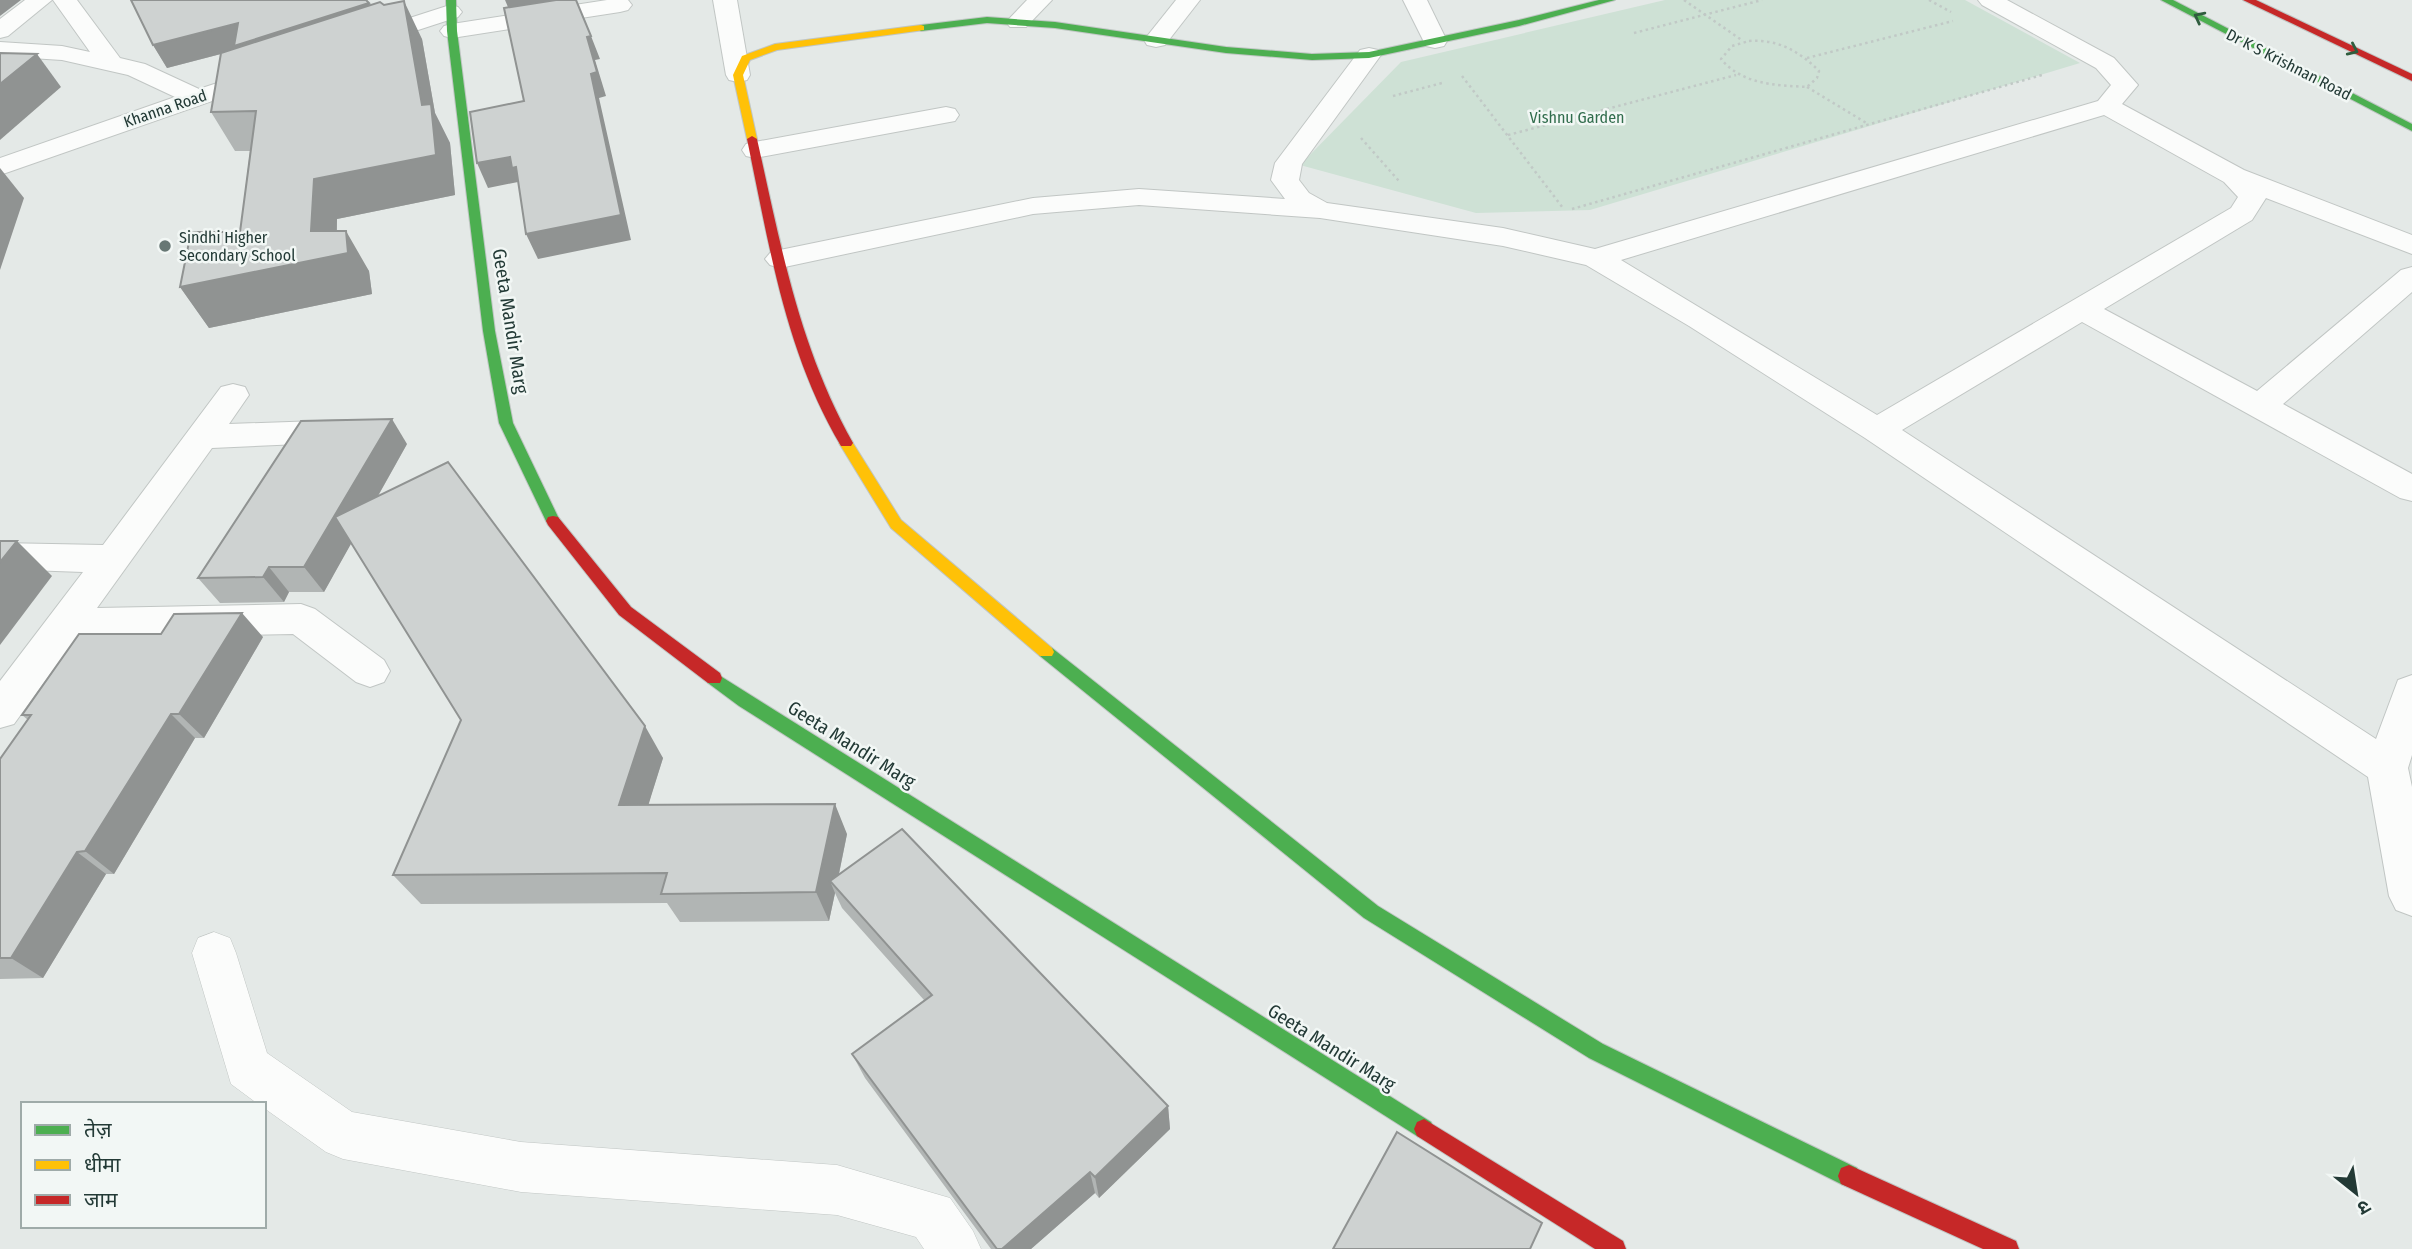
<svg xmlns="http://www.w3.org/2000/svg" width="2412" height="1249" viewBox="0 0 2412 1249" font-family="'Fira Sans Condensed','Noto Sans Devanagari',sans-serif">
	<rect width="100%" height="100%" fill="#e4e9e7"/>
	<!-- green -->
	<polygon fill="#cee1d5" points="1665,0 1965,0 2080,63 1590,210 1476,213 1300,165 1401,62"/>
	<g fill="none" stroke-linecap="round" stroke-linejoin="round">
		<!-- lane casing -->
		<g stroke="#c1c6c4" stroke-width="1">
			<polygon id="lane" points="214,932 230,938 236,953 267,1053 352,1112 521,1142 837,1165 950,1198 973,1231 981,1249 924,1249 916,1237 837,1215 521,1192 343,1159 326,1152 264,1108 264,1104 258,1104 231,1084 192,953 198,938"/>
		</g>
		<!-- street casing -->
		<g stroke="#c1c6c4" stroke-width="2">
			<g id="street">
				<polygon points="25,0 52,0 8,36 0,38 0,19"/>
				<polygon points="53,0 77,0 120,58 145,64 199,89 266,67 275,69 278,74 275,79 0,175 0,158 175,97 128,75 62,60 0,56 0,42 62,46 90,52"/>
				<polygon points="607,0 628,0 632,5 628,10 620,12 452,38 444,36 440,31 444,26 452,24"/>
				<polygon points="713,0 737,0 750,75 747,80 738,82 729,80 726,75"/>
				<polygon points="1027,0 1052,0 1026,27 1010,27 1006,22"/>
				<polygon points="1176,0 1200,0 1165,45 1156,47 1147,45 1144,40"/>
				<polygon points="1403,0 1427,0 1447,41 1444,46 1435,48 1426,46"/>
				<path d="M1978 0H2007L2114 58 2138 85 2122 104 2244 170 2412 235V254L2266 198 2252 220 2104 309 2257 391 2401 270 2412 267V292L2283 404 2412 474V501L2400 498 2082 322 1902 430 2376 739 2398 680 2412 675V755L2408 768 2412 787V916L2396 910 2389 896 2368 777 1865 438 1689 326 1586 265 1503 246 1320 218 1139 205 1033 214 780 268 770 265 765 259 770 253 780 250 1033 198 1139 189 1285 199 1271 180 1275 163 1360 50 1369 48 1378 50 1381 55 1302 164 1299 180 1309 193 1327 203 1503 228 1595 249 2098 101 2111 85 2096 68 1982 5ZM2104 115 2224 182 2238 197 2231 208 1877 415 1621 260Z"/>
				<polygon points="450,5 458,7 462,12 458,17 366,47 357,45 354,40 357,35"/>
				<polygon points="946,107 955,109 959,115 955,121 755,158 746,156 742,150 746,144 755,142"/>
				<polygon points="233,384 245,387 249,395 229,424 346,420 358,423 363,431 358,439 346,442 212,448 97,608 301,604 315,609 384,660 390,671 384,682 370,687 356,682 293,634 76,638 14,724 0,728 0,681 83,572 0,569 0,543 103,545 221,387"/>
			</g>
		</g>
		<!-- fast casing -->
		<g stroke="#c0c6c4" stroke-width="2">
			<g id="fast">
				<polygon points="446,0 456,0 457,31 495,331 513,423 560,521 553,526 546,521 499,423 483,331 447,31"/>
				<polygon points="1599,0 1615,0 1519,26 1369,58 1312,60 1226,53 1055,28 987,23 921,31 916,28 921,25 987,17 1055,22 1226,47 1312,54 1369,52 1519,20"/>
				<polygon points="2161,0 2173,0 2412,124 2412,131"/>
				<polygon points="1046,646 1052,648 1378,906 1603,1044 1857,1168 1860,1176 1857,1184 1849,1187 1841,1184 1589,1058 1364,918 1040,656 1038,652 1040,648"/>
				<polygon points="714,672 1431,1122 1434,1129 1431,1136 1424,1139 1417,1136 739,706 708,683 706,678 708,673"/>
			</g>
		</g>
		<!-- slow casing -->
		<g stroke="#c0c6c4" stroke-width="2">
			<g id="slow">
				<polygon points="921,25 924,26 924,30 777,50 750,60 743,75 757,139 752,142 747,139 733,75 742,56 775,44"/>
				<polygon points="846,438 851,440 901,520 1052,648 1054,652 1052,656 1040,656 891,528 839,443"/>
			</g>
		</g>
		<!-- jam casing -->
		<g stroke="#c0c6c4" stroke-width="2">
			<g id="jam">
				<polygon points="2243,0 2256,0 2412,74 2412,81"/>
				<path d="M752 136 757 139C781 246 799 347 853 443L851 446H841C785 352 769 244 747 139Z"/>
				<polygon points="553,516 558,517 631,607 720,673 722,678 720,683 708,683 619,615 548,525 546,521 548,517"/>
				<polygon points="1424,1119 1623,1241 1626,1249 1595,1249 1417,1136 1414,1129 1417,1122"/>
				<polygon points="1849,1165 2016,1241 2019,1249 1983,1249 1841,1184 1838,1176 1841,1168"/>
			</g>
		</g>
		<!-- path -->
		<g stroke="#c1c9c6" stroke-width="2.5" stroke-dasharray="2.5 3.5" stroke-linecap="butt">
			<polyline points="1684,0 1743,41"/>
			<polyline points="1929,0 1951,12"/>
			<polyline points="1634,33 1762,0"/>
			<path d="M1749 41C1778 39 1799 51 1819 71L1817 78 1807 87C1775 85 1743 85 1721 59L1732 46Z"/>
			<polyline points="1807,58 1953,21"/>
			<polyline points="1462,76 1563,208"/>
			<polyline points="1807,87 1868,124"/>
			<polyline points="1393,96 1442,83"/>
			<polyline points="1508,135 1736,75"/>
			<polyline points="1361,138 1399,181"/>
			<polyline points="1572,209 2042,75"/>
		</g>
		<!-- lane -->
		<use href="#lane" fill="#fbfcfb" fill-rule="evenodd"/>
		<!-- street -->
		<use href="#street" fill="#fbfcfb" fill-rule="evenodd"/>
		<!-- fast -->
		<use href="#fast" fill="#4caf50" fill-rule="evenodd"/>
		<!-- slow -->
		<use href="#slow" fill="#ffc107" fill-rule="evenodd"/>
		<!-- jam -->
		<use href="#jam" fill="#c62828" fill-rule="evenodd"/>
	</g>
	<!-- wall -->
	<g fill="#b1b5b4">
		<polygon points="369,3 370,5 422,39 435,113 450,143 455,195 337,219 337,231 369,271 372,294 209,328 180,287 240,232 250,151 235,151 211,112 221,54 167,68 153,45"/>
		<polygon points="407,444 378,496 663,758 648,805 847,834 839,874 1168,1106 1170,1129 1099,1198 1095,1193 1031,1249 991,1249 865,1078 852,1054 924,1000 842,908 835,893 829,921 680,922 667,903 421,904 393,875 461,720 351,543 324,592 289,592 284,602 220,603 198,578"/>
		<polygon points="263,637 204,738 195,738 114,874 106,874 43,978 0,979 0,759 28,720 22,715"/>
	</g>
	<!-- shaded-wall -->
	<g fill="#909392">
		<polygon points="0,0 21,0 0,16"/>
		<polygon points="505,0 577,0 510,12"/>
		<polygon points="404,1 422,39 435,113 450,143 455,195 337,219 336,256 346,231 369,271 372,294 209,328 180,287 311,231 314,179 422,105"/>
		<polygon points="369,3 380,25 236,50 167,68 153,45 238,23"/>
		<polygon points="591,36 600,59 595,60 606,96 599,98 631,240 538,259 526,234 591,74 587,37"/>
		<polygon points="37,54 61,87 0,140 0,84"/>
		<polygon points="510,157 516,167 518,182 488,188 477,163"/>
		<polygon points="0,168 24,198 0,270"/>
		<polygon points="392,419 407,444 324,592 304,567"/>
		<polygon points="17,541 52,576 0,645 0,562"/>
		<polygon points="269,567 289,592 284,602 263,577"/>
		<polygon points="242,613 263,637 204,738 179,714"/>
		<polygon points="171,714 195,738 114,874 85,851"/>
		<polygon points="645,726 663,758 639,835 619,805"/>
		<polygon points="835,804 847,834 836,888 830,881 835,893 829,921 816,892"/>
		<polygon points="77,852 106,874 43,978 11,958"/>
		<polygon points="1168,1106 1170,1129 1099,1198 1095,1177"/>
		<polygon points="1090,1172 1095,1193 1031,1249 1002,1249"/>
	</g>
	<!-- building -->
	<g fill="#ced2d1" stroke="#909392" stroke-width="2">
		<polygon points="131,0 366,0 369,3 234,46 238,23 153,45"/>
		<polygon points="556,0 576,0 591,36 587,37 597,72 591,74 621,215 526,234 516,167 512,168 510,157 477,163 470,112 524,101 504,8"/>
		<polygon points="404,1 422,105 431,104 436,155 314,179 311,231 346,231 348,253 180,287 191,232 240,232 256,111 211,112 221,53 380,2 384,5"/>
		<polygon points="0,53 37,54 0,84"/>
		<polygon points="392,419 304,567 269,567 263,577 198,578 301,421"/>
		<polygon points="448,462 645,726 619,805 835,804 816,892 661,894 667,873 393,875 461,720 335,517"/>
		<polygon points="0,541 17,541 0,562"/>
		<polygon points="242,613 179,714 171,714 85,851 77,852 11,958 0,958 0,759 31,715 22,715 79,634 161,634 174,614"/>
		<polygon points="902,829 1168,1106 1095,1177 1090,1172 1002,1249 997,1249 852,1054 932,995 830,881"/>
		<polygon points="1397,1132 1542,1223 1530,1249 1333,1249"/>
	</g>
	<!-- one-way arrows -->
	<defs><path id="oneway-chevron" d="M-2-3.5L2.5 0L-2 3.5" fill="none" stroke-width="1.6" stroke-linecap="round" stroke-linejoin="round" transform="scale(1.75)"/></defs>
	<g stroke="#2f5d3e">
		<use href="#oneway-chevron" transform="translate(2199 17) rotate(-153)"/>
		<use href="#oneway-chevron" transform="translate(2353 50) rotate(25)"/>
	</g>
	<!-- markers -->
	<circle fill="#677774" stroke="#f2f7f5" stroke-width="2.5" cx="165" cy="246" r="7"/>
	<g text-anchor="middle" stroke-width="5" stroke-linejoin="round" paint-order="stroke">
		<!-- far-street labels -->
		<g font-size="16" fill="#233a36" stroke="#f2f7f5">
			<text transform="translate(2289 64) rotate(27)" y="6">Dr K S Krishnan Road</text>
			<text transform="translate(165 108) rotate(-19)" y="6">Khanna Road</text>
		</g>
		<!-- far-park labels -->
		<g font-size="16" fill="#316d4d" stroke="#f2f7f5">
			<text x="1577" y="123">Vishnu Garden</text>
		</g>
		<!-- far-poi labels -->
		<g font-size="16" fill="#233a36" stroke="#f2f7f5" text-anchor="start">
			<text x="179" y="243">Sindhi Higher<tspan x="179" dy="18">Secondary School</tspan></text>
		</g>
		<!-- street labels -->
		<g font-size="19" fill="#233a36" stroke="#f2f7f5">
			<text transform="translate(511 321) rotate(81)" y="7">Geeta Mandir Marg</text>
			<text transform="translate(852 744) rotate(32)" y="7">Geeta Mandir Marg</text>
			<text transform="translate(1332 1047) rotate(32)" y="7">Geeta Mandir Marg</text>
		</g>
	</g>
	<!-- legend -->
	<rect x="21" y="1102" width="245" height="126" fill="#f2f7f5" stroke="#9faba9" stroke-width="2"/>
	<rect x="35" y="1125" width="35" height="10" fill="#4caf50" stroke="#9faba9" stroke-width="2"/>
	<text x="84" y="1137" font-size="21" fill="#233a36">तेज़</text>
	<rect x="35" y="1160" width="35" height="10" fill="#ffc107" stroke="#9faba9" stroke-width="2"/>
	<text x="84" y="1172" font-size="21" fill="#233a36">धीमा</text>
	<rect x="35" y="1195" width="35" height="10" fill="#c62828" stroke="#9faba9" stroke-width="2"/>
	<text x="84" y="1207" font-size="21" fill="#233a36">जाम</text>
	<!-- north arrow -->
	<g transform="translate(2356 1193) rotate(150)" stroke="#f2f7f5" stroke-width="5" paint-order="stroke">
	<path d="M0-5L12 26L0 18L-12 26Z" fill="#233a36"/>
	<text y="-10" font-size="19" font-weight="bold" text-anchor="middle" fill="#233a36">उ</text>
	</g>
</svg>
